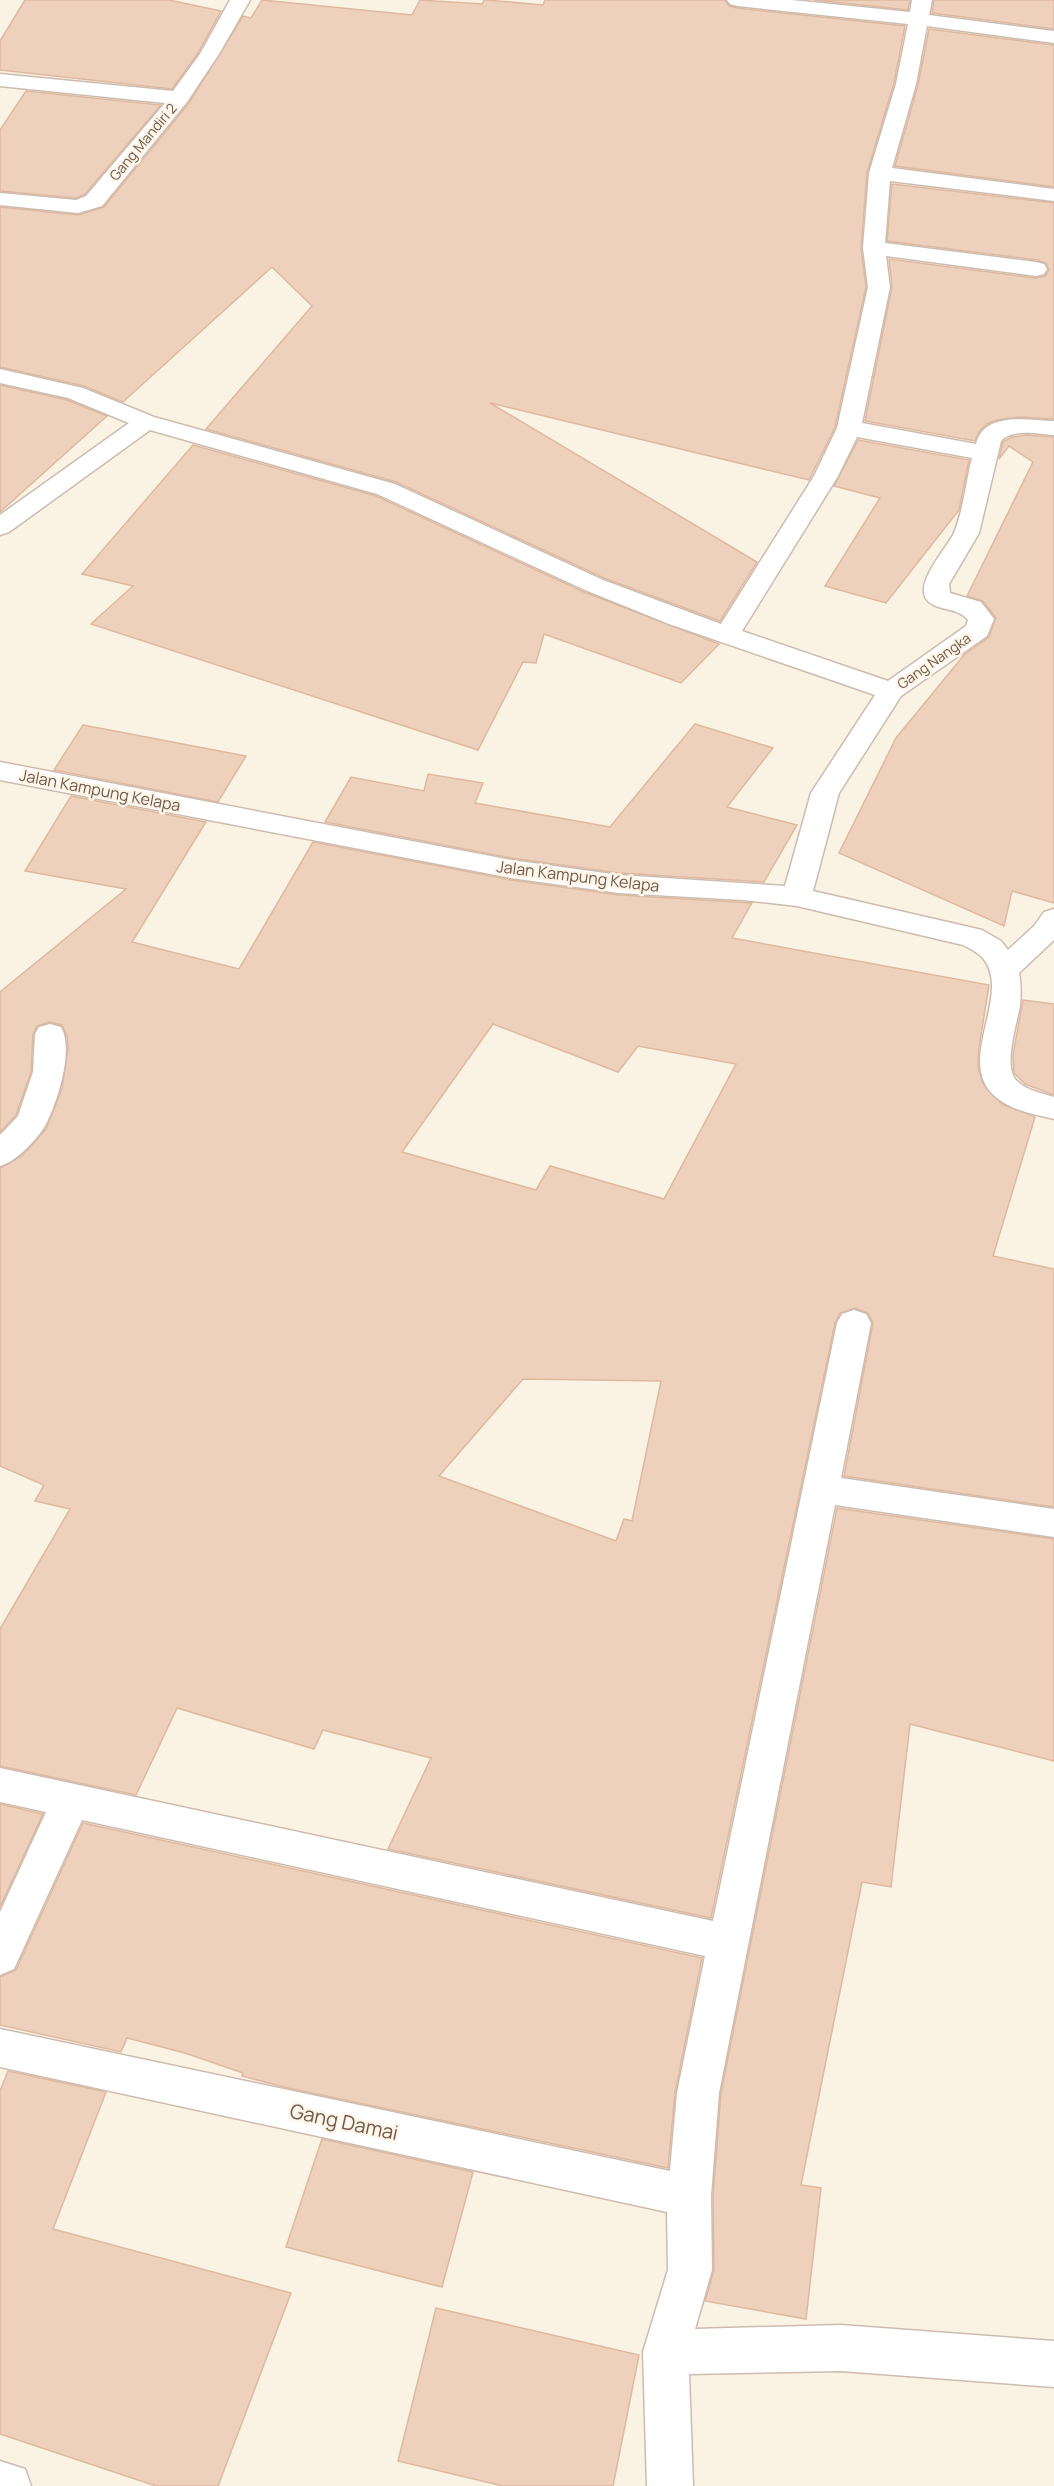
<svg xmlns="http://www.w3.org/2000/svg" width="1054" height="2486" viewBox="0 0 1054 2486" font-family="Manrope,sans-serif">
	<rect width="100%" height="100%" fill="#faf2e3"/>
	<!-- building -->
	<g fill="#edd1bd" stroke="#dfb89f" stroke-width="1.5" fill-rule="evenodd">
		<polygon points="25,0 169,0 221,11 198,53 172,89 0,70 0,41"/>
		<polygon points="262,0 412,15 420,0 482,4 484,0 487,0 543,5 545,0 725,0 729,6 737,8 905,26 894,83 867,173 861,248 866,287 835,427 809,480 490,403 757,562 720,621 604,578 396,482 206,429 312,306 272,267 123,402 84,386 0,367 0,207 78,215 104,207 189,103 243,16 251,18"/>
		<polygon points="814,0 910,0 908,10"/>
		<polygon points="934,0 1054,0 1054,29 932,13"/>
		<polygon points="929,29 1054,45 1054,187 895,166 918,85"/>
		<polygon points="26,91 161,105 85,194 76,198 0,191 0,130"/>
		<polygon points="892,184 1054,203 1054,419 1020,417 997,420 987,424 979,432 975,441 865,421 892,287 889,259 1036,278 1045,276 1049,270 1046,263 1037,260 887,241"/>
		<polygon points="0,385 67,400 107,416 0,512"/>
		<polygon points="1026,435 1054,437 1054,903 1012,891 1004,926 839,853 896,738 964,655 989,637 996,618 983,601 967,596 1033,462 1009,446 999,459 1003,442 1012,437"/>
		<polygon points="858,440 969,460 959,510 886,603 825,586 880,498 834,486"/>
		<polygon points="193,445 376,496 584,592 719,644 681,683 544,634 536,663 523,662 478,750 91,624 133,586 82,574"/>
		<polygon points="695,724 773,748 727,807 797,825 764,882 619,873 511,858 325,822 351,777 424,791 428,774 483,783 475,803 610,827"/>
		<polygon points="83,725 246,756 218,802 54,770"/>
		<path d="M71 796 206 822 132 942 239 969 313 842 511 880 619 895 752 903 732 938 989 985 979 1048 978 1066 983 1084 1002 1104 1035 1117 993 1256 1054 1269V1507L844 1476 873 1323 868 1313 855 1308 840 1313 835 1323 711 1918 388 1849 431 1758 323 1730 314 1749 177 1708 136 1795 0 1766V1629L70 1509 35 1501 44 1485 0 1466V1168L22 1156 46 1129 62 1089 68 1048 67 1036 62 1025 49 1022 37 1026 33 1034 31 1072 16 1115 0 1132V992L126 889 25 871ZM493 1024 618 1072 638 1046 736 1064 664 1199 550 1166 536 1190 402 1152ZM523 1379 661 1381 632 1521 624 1519 616 1541 439 1476Z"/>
		<polygon points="1023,1000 1054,1004 1054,1095 1025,1084 1014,1073 1013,1055"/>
		<polygon points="837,1508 1054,1539 1054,1761 910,1724 891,1887 862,1882 801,2185 821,2188 806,2319 705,2301 714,2270 713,2196 721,2093"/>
		<polygon points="0,1804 43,1814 0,1907"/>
		<polygon points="83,1823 702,1958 675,2093 668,2168 288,2088 242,2076 243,2073 185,2053 127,2038 121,2052 0,2025 0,1977 16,1970"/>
		<polygon points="8,2071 106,2092 53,2229 291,2293 218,2486 156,2486 0,2434 0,2091"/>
		<polygon points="322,2139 473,2172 442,2287 286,2247"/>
		<polygon points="436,2308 639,2355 613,2486 503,2486 398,2461"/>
	</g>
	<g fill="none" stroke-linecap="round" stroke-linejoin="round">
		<!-- minor casing -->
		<g stroke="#cdbcae" stroke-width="3">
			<g id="minor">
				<polygon points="230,0 250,0 219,54 187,102 102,206 78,213 0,205 0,193 76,200 86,196 165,103 0,86 0,74 173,91 200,54"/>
				<path d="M727 0H792L910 12 912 0H932L929 15 1054 31V43L927 26 916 84 892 168 1054 189V201L890 181 885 243 1036 262 1044 264 1047 269 1044 274 1036 276 886 256 890 287 862 423 976 444C984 411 1028 420 1054 421V435C1038 434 1012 428 1001 441L979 533 949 584 950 593 981 602 994 619 987 636 901 696 839 793 813 891 982 930 1001 941 1008 950 1034 926 1044 912 1054 909V940L1019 973C1021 984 1021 994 1020 1006 1017 1023 1003 1066 1016 1080 1025 1090 1041 1093 1054 1097V1119C1035 1114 1013 1111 997 1098 952 1063 1015 994 982 957 977 952 969 948 963 945L797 906 743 900 619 893 511 878 0 780V762L511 860 619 875 785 886 811 793 875 695 669 624 585 590 377 494 150 430 9 532 0 535V515L129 423 68 398 0 383V369L83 388 154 417 395 484 603 580 721 624 814 476 837 428 868 287 863 248 869 173 896 84 908 24 737 6 730 4ZM857 437 972 458C966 481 963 514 953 535 945 550 914 584 927 600 936 611 958 607 968 620L966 626 888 681 742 631 838 476Z"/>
				<path d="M50 1024 61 1027C74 1049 58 1100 47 1122 40 1137 16 1162 0 1166V1135L18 1116 33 1072 35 1034 39 1027Z"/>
				<polygon points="854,1310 866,1314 871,1323 841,1478 1054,1509 1054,1537 835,1505 719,2093 711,2196 712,2270 695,2329 841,2325 1054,2341 1054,2387 841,2371 689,2374 693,2486 647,2486 643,2352 668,2270 667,2212 0,2067 0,2029 670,2171 677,2093 705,1956 82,1820 14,1969 0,1975 0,1912 46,1812 0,1802 0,1768 713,1921 837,1323 842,1314"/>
				<polygon points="0,2461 25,2469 31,2486 0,2486"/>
			</g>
		</g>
		<!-- minor -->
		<use href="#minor" fill="#fff" fill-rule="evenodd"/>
	</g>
	<g text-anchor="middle" stroke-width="5" stroke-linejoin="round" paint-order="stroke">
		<!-- far-street labels -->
		<g font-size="14" fill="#70594b" stroke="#fdf6e9">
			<text transform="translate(143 142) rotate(-50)" y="5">Gang Mandiri 2</text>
			<text transform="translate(934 661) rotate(-35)" y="5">Gang Nangka</text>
		</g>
		<!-- street labels -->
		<g font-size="16" fill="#70594b" stroke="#fdf6e9">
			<text transform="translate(100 790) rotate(11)" y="6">Jalan Kampung Kelapa</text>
			<text transform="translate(578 876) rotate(7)" y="6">Jalan Kampung Kelapa</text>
		</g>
		<!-- near-street labels -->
		<g font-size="20" fill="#70594b" stroke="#fdf6e9">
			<text transform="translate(344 2122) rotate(12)" y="7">Gang Damai</text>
		</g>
	</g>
</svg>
